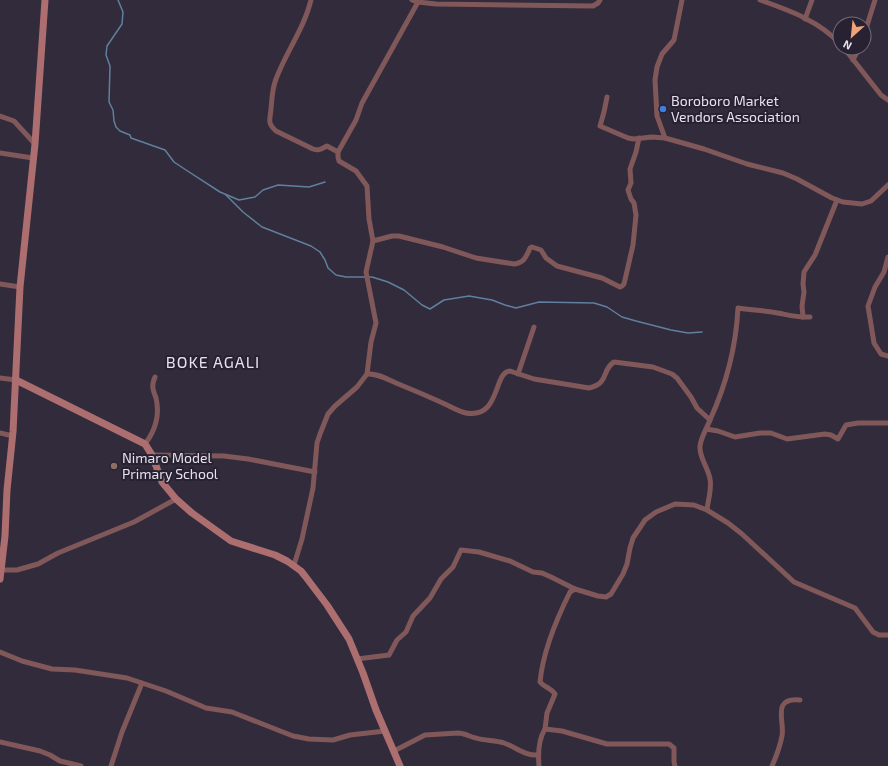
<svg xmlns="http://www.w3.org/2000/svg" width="888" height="766" viewBox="0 0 888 766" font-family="'Exo 2',sans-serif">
	<rect width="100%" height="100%" fill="#312b3b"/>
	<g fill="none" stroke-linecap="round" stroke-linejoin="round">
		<!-- stream -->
		<g stroke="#5f809e" stroke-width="1.5">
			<polyline points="118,0 123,12 122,24 107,46 106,55 110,66 109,102 113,110 114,121 116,127 120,131 130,135 131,138 165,150 174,162 186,170 220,192 239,200 255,197 263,190 278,185 309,187 325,182"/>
			<polyline points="226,195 243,212 262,227 311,246 320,252 325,260 328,268 336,275 346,277 372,277 388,282 404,290 422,305 430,309 444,300 469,296 492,300 505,305 516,308 539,302 594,303 607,307 622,317 636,321 671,330 688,333 702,332"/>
		</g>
		<!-- street -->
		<g stroke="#805859" stroke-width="5">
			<path d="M311 0C304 29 286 52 276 79 272 89 272 99 271 109 270 120 267 123 276 131L313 149C319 151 321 149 327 146L338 152"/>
			<polyline points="412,0 418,2 436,4 593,6 598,3 600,0"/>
			<path d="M760 0C788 10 820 21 840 44"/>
			<polyline points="805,19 812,0"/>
			<polyline points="864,35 875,0"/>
			<polyline points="844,48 881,95 888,100"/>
			<polyline points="853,60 859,48"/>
			<polyline points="607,97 604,112 600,126 628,138 634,139 652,137 665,138 704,149 747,164 783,173 797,179 832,198 843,202 862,204 871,201 888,185"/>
			<polyline points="0,116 14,121 35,144"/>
			<polyline points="665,138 657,116 655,80 657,67 662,54 674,40 682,0"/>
			<polyline points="0,153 33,158"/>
			<path d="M373 241 392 236H399L443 247 476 258 514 264C524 263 526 257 530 248L532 247 541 250 546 258 557 266 602 278 620 287 622 286 624 284 633 245 636 215 634 203 631 199 628 190 631 183 630 169 636 152 639 138"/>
			<polyline points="888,257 884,272 875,287 868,306 874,343 881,354 888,356"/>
			<polyline points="0,284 20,287"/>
			<polyline points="803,317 802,306 804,292 803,284 804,272 815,255 837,200"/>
			<path d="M367 374C377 373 387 379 396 383 413 390 430 397 447 405 453 408 460 412 466 413 501 419 493 372 510 371L534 379 589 388C610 383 601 370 614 362L653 367 672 374 677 378 691 397 697 408 710 420C707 428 701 437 700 446 699 458 708 467 710 479 712 489 708 500 707 510"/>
			<polyline points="518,374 534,327"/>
			<polyline points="0,378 16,380"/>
			<path d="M710 420C726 385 736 347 738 308 749 310 761 310 772 312 786 314 796 318 810 317"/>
			<polyline points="706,429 718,431 735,437 760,433 771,433 787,439 825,434 831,435 838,439 846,425 858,423 888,423"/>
			<polyline points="0,433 13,436"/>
			<path d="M145 444C155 431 160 415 156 398 153 390 151 386 155 377"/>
			<polyline points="152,455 224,456 248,459 315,472"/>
			<polyline points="294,565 302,539 313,488 317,443 320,434 328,414 335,406 357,387 367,374 371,342 376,323 366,272 373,241 369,219 367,186 356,171 339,161 338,157 338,152 356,120 362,103 418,2"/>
			<polyline points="1,570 17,570 38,564 58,553 134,522 176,499"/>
			<polyline points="0,652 22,661 52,669 75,670 127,678 166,691 206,708 232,712 293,736 309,739 333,740 350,735 385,731"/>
			<polyline points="357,659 389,655 397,640 406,632 413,616 430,598 441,579 453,567 461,550 479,552 510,561 533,572 542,573 551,577 575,589"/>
			<path d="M545 729 547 713 555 694C551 688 544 687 540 682 543 651 556 620 570 592L575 589 598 596 606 597 611 594 623 574 627 564 630 548 633 538 645 520 656 512 675 504 694 505 707 510 728 523 742 534 794 582 855 608 873 632 879 635H888"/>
			<polyline points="0,742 40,751 50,755 60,761 81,766"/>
			<path d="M394 751 425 735 458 733C465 733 470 737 476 738 485 741 495 740 504 743 516 747 525 756 538 755"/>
			<polyline points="111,766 122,732 142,683"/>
			<path d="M539 766C538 754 538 740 545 729L562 731 607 744H669L674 748V762L675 766"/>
			<path d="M772 766C776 757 780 746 782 736 785 722 771 697 800 700"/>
		</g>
		<!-- secondary -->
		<g stroke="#ad6e70" stroke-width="7">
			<polyline points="16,380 145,444 152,455 162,482 176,499 192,513 231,541 275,555 287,561 301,571 305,576 327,605 349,639 363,673 376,710 400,766"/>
			<polyline points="0,579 5,536 7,490 13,432 20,287 35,144 45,0"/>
		</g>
	</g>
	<!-- markers -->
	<circle fill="#3f7fe0" stroke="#272131" stroke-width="1.5" cx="663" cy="109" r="4"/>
	<circle fill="#8d6e63" stroke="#272131" stroke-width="1.5" cx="114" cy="466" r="4"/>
	<g text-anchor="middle" stroke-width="4" stroke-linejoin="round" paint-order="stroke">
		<!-- poi labels -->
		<g font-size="14" fill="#e5e2ed" stroke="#272131" text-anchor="start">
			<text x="671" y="106">Boroboro Market<tspan x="671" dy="16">Vendors Association</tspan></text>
			<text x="122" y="463">Nimaro Model<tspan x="122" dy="16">Primary School</tspan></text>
		</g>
		<!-- quarter labels -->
		<g font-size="16" letter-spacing="1" fill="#e5e2ed" stroke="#272131">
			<text x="213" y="368">BOKE AGALI</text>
		</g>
	</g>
	<!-- north arrow -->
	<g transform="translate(852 36) rotate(207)"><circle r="19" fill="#272131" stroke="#736e7c"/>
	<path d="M0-3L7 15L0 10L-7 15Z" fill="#f0a279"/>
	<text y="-6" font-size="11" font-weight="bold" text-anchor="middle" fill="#e5e2ed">N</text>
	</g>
</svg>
